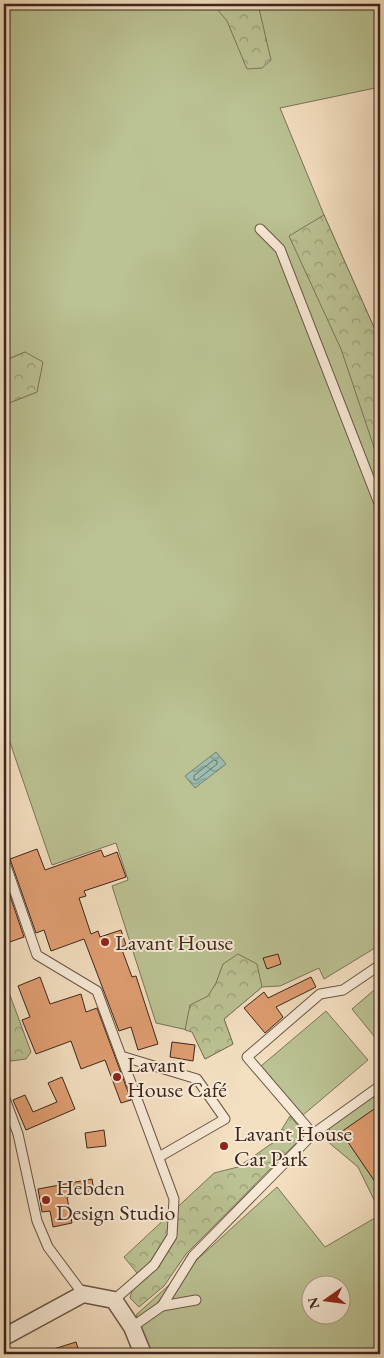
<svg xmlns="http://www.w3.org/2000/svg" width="384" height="1358" viewBox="0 0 384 1358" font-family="'EB Garamond',serif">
	<defs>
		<pattern id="forest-crowns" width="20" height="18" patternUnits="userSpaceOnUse" patternTransform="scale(1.25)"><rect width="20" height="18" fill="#bbc293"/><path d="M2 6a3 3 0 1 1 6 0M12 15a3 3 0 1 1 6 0" fill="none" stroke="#999d77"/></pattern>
		<pattern id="water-waves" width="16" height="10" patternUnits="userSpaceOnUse" patternTransform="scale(1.25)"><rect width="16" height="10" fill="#9cbdb0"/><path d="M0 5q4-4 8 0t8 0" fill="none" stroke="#80998e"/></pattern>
	</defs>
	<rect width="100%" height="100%" fill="#f4dfc1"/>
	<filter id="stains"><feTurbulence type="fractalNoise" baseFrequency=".004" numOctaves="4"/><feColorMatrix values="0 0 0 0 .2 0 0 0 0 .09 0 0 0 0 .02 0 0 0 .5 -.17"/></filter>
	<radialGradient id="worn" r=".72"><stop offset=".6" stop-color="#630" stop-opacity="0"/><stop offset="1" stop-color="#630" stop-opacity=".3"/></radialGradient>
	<!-- green -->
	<g fill="#bbc293" stroke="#7b7457" fill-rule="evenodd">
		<polygon points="4,4 380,4 380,87 280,108 324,215 380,341 380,945 324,979 319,968 280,986 262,987 224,1019 233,1044 205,1059 192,1031 156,1023 112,886 128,880 116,843 52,865 4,725 4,405 37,392 25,352 4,361"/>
		<polygon points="380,985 380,1039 378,1041 352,1009"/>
		<polygon points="326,1011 368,1060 303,1115 261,1066"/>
		<polygon points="380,1092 380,1212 358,1167 327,1141 330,1127"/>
		<path d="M277 1187 325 1247 380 1215V1354H152L136 1315ZM312 1286H342V1316H312Z"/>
	</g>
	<!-- forest -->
	<g fill="url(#forest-crowns)" stroke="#7b7457">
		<polygon points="213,4 258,4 271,60 262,68 247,69 227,21"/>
		<polygon points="324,215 380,341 380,465 341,349 289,236"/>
		<polygon points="25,352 43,362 37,392 4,405 4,361"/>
		<polygon points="238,954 257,964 262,987 224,1019 233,1044 205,1059 192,1032 185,1030 190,1005 208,996 216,983 223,964"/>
		<polygon points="4,979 31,1052 26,1059 4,1062"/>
		<polygon points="290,1116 305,1134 186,1254 164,1286 139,1307 130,1298 137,1273 124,1257 214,1173 238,1167 274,1142"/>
	</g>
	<!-- water -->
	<polygon fill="url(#water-waves)" stroke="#758174" points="216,752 226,764 195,788 185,776"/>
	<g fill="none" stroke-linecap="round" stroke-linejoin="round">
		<!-- shore -->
		<polygon stroke="#6c7266" stroke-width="1" points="214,760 217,761 217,764 197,780 194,780 194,776"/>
	</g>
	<!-- building -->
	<g fill="#e09e72" stroke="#3b261b">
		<polygon points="37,849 45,870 101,850 104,857 117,852 126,877 84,891 86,896 79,898 91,934 98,931 100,937 121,930 126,945 121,947 132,977 136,976 158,1044 138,1050 131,1027 119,1031 84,939 51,951 44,930 36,933 10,859"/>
		<polygon points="4,878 24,937 4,944"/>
		<polygon points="278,954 281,964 267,969 263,958"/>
		<polygon points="40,977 50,1004 81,994 86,1012 97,1008 131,1100 121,1103 105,1060 81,1069 71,1041 36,1054 22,1020 30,1017 18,986"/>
		<polygon points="311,977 316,987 276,1007 283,1017 265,1033 244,1008 264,992 268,998"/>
		<polygon points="172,1042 195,1045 193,1061 170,1057"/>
		<polygon points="62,1077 75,1109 26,1130 13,1100 25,1095 33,1112 57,1102 48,1083"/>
		<polygon points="380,1105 380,1189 341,1132"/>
		<polygon points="104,1130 106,1146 87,1148 85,1133"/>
		<polygon points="92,1179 94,1192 67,1197 72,1223 53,1227 50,1211 42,1212 38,1189"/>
		<polygon points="76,1342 80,1354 44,1354 44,1352"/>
	</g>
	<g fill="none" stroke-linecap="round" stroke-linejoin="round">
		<!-- lane casing -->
		<g stroke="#695444" stroke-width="11">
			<g id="lane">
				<polyline points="260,229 280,249 380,506"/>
				<polyline points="4,860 37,955 97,991 174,1199 172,1236 154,1265 114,1300"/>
				<polyline points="121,1056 197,1079 225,1119 159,1157"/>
				<polyline points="4,1096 18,1134 37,1221 48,1247 83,1294"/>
				<polyline points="313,1134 247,1057 320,994 343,990 380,965"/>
				<polyline points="162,1306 196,1300"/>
				<polyline points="132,1327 162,1306 193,1256 313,1134 380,1086"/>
			</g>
		</g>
		<!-- street casing -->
		<g stroke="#695444" stroke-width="19">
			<polyline id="street" points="4,1337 83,1294 114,1300 132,1327 143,1354"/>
		</g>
		<!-- lane -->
		<use href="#lane" stroke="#f8ead7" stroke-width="9"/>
		<!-- street -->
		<use href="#street" stroke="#f8ead7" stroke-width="16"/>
	</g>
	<!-- markers -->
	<g fill="#8f2418" stroke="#f8ead7" stroke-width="2">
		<circle cx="105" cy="942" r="5"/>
		<circle cx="117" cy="1077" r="5"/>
		<circle cx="224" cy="1146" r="5"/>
		<circle cx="46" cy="1200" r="5"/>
	</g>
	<g text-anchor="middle" stroke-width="4" stroke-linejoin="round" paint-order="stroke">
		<!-- poi labels -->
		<g font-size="22" fill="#3b261b" stroke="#f8ead7" text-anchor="start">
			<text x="115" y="950">Lavant House</text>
			<text x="127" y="1072">Lavant<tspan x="127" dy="25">House Café</tspan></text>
			<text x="234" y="1141">Lavant House<tspan x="234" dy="25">Car Park</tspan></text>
			<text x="56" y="1195">Hebden<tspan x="56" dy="25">Design Studio</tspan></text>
		</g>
	</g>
	<!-- margin -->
	<rect width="384" height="1358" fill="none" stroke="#f4dfc1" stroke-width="20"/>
	<rect x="5" y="5" width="374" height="1348" fill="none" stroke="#3b261b" stroke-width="2.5"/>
	<rect x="10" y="10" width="364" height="1338" fill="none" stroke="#3b261b"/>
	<!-- north arrow -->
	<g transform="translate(326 1300) rotate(256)"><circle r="24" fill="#f8ead7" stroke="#ac9c8c"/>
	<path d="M0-4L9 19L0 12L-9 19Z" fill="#8f2418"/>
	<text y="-8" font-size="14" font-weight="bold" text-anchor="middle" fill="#3b261b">N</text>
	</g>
	<rect width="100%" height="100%" filter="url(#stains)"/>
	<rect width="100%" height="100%" fill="url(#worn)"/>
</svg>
